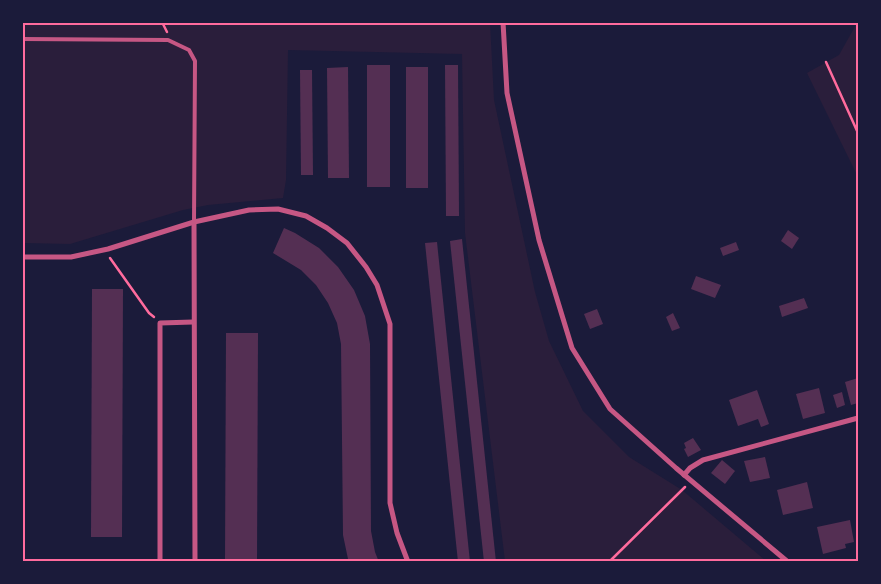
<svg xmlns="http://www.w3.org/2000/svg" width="881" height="584" viewBox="0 0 881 584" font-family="'IBM Plex Sans',sans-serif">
	<rect width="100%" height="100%" fill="#1b1b3a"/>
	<!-- green -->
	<g fill="#2a1e3b">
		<polygon points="23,23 490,23 494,100 535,292 549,341 583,411 629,457 682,490 766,561 505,561 465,233 462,54 288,50 286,180 283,198 208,205 183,210 70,244 23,243"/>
		<polygon points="857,23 858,23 858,177 807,73 839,55"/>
	</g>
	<!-- building -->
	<g fill="#542f53">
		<rect x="367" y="65" width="23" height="122"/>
		<polygon points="445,65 458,65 459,216 446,216"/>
		<polygon points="348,67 349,178 328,178 327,68"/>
		<rect x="406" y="67" width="22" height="121"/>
		<polygon points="300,70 312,70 313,175 301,175"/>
		<polygon points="284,228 295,233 319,248 338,267 354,290 365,316 370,344 371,531 375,552 379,562 349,562 348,559 343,535 341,344 337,323 328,303 316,285 301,270 273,253"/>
		<polygon points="788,230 799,238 792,249 781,241"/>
		<polygon points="462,239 496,562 484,562 450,241"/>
		<polygon points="437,242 470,562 458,562 425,243"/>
		<polygon points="736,242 739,250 723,256 720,248"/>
		<polygon points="696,276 721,285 715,298 691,289"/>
		<polygon points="92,289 123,289 122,537 91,537"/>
		<polygon points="804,298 808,308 782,317 779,306"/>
		<polygon points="597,309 603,324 590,329 584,314"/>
		<polygon points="673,313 680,328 672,331 666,317"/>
		<polygon points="226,333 258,333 257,562 225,562"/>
		<polygon points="858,378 858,403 851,405 845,382"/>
		<polygon points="819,388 825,413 803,419 796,394"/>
		<polygon points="757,390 769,424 761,427 758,419 738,426 729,400"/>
		<polygon points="842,392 845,405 837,408 833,395"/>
		<polygon points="693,438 701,450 688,457 684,449 686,448 684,443"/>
		<polygon points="765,457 770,478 750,482 744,461"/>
		<polygon points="722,460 735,471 725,484 711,473"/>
		<polygon points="807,482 813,508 783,515 777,490"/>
		<polygon points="850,520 854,542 845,544 846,548 823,554 817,527"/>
	</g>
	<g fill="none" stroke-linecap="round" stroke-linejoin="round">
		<!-- path -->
		<g stroke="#ff6b9d" stroke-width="2.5">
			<polyline points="162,22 167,32"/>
			<polyline points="826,62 858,133"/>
			<polyline points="110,258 149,313 154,317"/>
			<polyline points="609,562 685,487"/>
		</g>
		<!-- service -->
		<polyline stroke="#c65784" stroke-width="4" points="22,39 168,40 189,50 195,61 194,222"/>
		<!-- minor -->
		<g stroke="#c65784" stroke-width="5">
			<polyline points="503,22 507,93 539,240 572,348 610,409 676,468 788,562"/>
			<polyline points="194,222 195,562"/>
			<polyline points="22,257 71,257 108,249 194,222 249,210 278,209 306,216 327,228 347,243 366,267 377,285 390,324 390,503 397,533 408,562"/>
			<polyline points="684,475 690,468 703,460 858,418"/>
			<polyline points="160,562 160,323 193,322"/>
		</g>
	</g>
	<!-- border -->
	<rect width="881" height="584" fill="none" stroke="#1b1b3a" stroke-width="48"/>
	<rect x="24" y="24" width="833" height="536" fill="none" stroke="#ff6b9d" stroke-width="2"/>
</svg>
